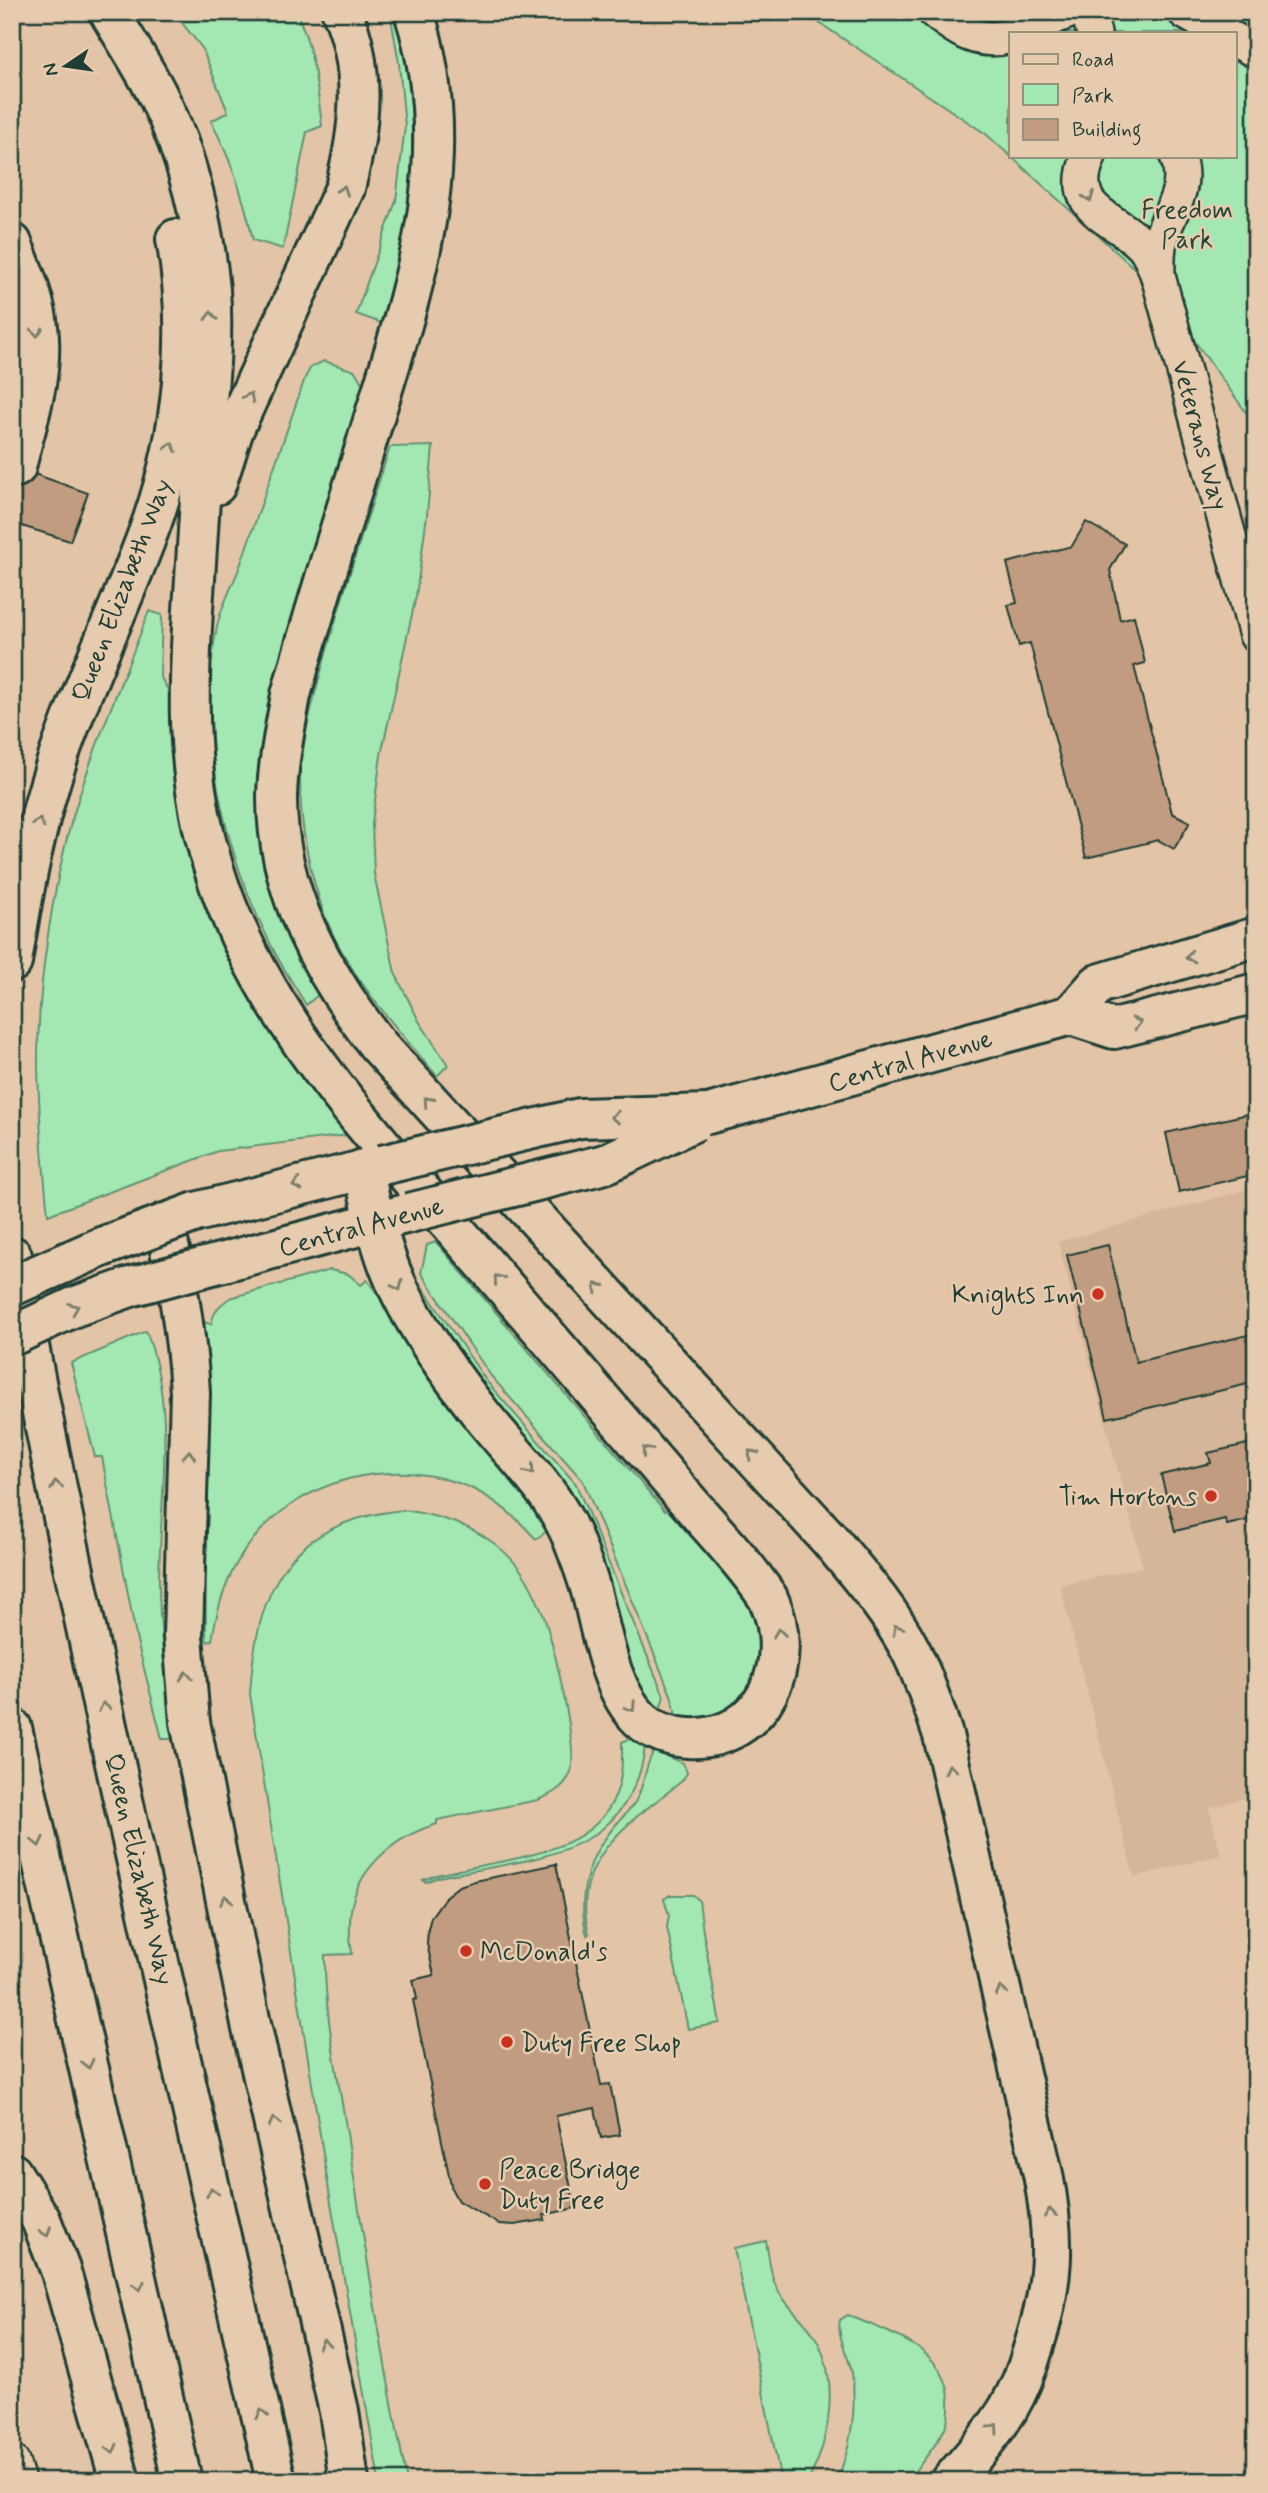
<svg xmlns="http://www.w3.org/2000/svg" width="1268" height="2493" viewBox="0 0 1268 2493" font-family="Mynerve,sans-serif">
	<rect width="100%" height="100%" fill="#e4c4a7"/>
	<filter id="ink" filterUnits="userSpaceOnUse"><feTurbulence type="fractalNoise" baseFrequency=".0143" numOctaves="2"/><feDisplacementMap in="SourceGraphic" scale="14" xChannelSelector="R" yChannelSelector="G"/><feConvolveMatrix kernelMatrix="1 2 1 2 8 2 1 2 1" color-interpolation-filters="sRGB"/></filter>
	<g filter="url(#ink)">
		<!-- built -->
		<polygon fill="#d6b699" points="1256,1187 1256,1795 1209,1808 1221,1855 1134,1877 1060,1585 1143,1567 1058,1242"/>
		<!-- green -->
		<g fill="#a3e7b3" stroke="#619274" stroke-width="2" fill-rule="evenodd">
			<path d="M185 12H296C314 48 317 87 322 126L307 132 283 249 253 240C244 197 231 159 211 121L228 112 202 48 178 18Z"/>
			<path d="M390 12C416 48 415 173 408 218 403 253 390 289 381 323L356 314 396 201 405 126 399 63Z"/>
			<path d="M803 12H1256V426L1156 288 986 134ZM1011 33H1235V156H1011Z"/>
			<path d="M324 361 355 371 362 383 363 399 283 652 268 713 257 781V815L268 874 284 924 318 995 306 1005C294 985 281 966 271 945 225 854 194 729 217 627 221 605 234 584 241 563 263 501 284 439 305 378L311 367Z"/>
			<path d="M433 446 427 515 416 596 381 755 372 823 374 874 395 973 419 1021 448 1065 437 1076C397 1029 347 974 325 916 309 872 300 826 300 780 301 743 314 697 324 660 344 589 367 518 390 447Z"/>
			<path d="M149 611 162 615 160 676 172 697V768L184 827 349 1135 218 1151 48 1215C43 1166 39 1117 38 1067 37 996 49 914 65 846 85 765 120 688 149 611Z"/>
			<path d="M436 1242 665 1511 671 1509C702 1545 759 1598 763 1647 763 1654 760 1661 758 1668 754 1683 751 1689 740 1700 720 1718 702 1721 676 1716L671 1695 583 1481 491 1376 421 1273 427 1245Z"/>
			<path d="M330 1270 348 1274 361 1285 367 1280 538 1511 547 1531 536 1539C518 1519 498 1501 473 1489 395 1453 295 1478 245 1550 226 1577 217 1608 212 1640L208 1642 206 1639 205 1516 210 1402 203 1322 211 1324C214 1311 219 1305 230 1298Z"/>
			<polygon points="416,1281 419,1282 487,1382 576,1484 664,1696 660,1710 649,1704"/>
			<path d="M146 1331C177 1410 160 1497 159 1580 159 1633 167 1686 174 1739H162L137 1641 102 1457H95L71 1363Z"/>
			<path d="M404 1510C449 1517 491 1531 520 1569 530 1583 538 1601 544 1617 553 1643 580 1753 570 1774 564 1788 552 1794 538 1800L437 1820V1824C393 1837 351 1872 350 1922 349 1933 351 1944 352 1954L325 1955C324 2016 339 2079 348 2140 366 2254 384 2367 407 2481H379L329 2191 250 1694C256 1587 289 1521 404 1510Z"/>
			<path d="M634 1737 645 1744C643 1781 621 1819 589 1838 551 1861 482 1868 438 1877L426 1882 423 1880 436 1875C459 1870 482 1865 505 1861 553 1850 604 1839 619 1785 623 1771 622 1756 622 1742Z"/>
			<path d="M654 1751 683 1763 687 1773 682 1781C631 1822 569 1858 589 1934L587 1935C578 1902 585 1863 607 1836 615 1824 627 1814 635 1802 645 1786 644 1766 654 1751Z"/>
			<polygon points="670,1895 693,1895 699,1900 703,1932 720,2023 688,2029 667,1927 669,1915 664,1899"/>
			<path d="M766 2241C769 2257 770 2275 777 2289 787 2308 807 2321 817 2340 839 2382 830 2441 808 2481H781L734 2248Z"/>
			<path d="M848 2315C886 2332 938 2345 948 2390 950 2403 950 2416 945 2428 936 2447 920 2464 907 2481H837C851 2446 857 2410 852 2373 849 2356 836 2335 840 2320Z"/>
		</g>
		<!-- building -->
		<g fill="#c29c80" stroke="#1f3d34" stroke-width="2">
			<polygon points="12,466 88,493 70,541 12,523"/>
			<polygon points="1086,522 1125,544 1110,570 1120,620 1134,616 1145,663 1134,666 1172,813 1190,822 1174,849 1158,840 1086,858 1030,643 1019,646 1008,605 1017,603 1007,563 1072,546"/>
			<polygon points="1252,1113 1256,1129 1256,1174 1179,1192 1166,1133"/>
			<polygon points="1108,1245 1136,1362 1256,1333 1256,1382 1107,1418 1067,1255"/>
			<polygon points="1256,1442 1256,1518 1227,1525 1225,1519 1175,1531 1161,1475 1211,1463 1208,1453"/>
			<polygon points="556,1864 601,2085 610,2084 620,2135 601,2138 595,2108 556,2116 575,2208 544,2215 545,2220 514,2225 499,2224 458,2201 452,2190 413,2000 417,1999 413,1980 434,1975 427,1944 428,1929 431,1917 446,1896 459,1886 475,1881"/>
		</g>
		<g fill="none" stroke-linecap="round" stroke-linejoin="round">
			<!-- street casing -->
			<g stroke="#1f3d34" stroke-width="38">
				<g id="street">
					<path d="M935 12C959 31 979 45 1011 36"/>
					<polyline points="1088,12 1094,33"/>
					<polyline points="1185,12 1223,33"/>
					<polyline points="1016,33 1028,27 1067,12"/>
					<polyline points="1235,40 1256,51"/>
					<path d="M1089 156C1065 212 1115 216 1143 246 1150 254 1154 265 1158 276 1158 265 1157 253 1160 242 1168 211 1190 189 1177 156"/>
					<polyline points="1158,276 1256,635"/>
					<polyline points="12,2462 18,2481"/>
				</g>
			</g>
			<!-- secondary casing -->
			<g stroke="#1f3d34" stroke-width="44">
				<g id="secondary">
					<polyline points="1071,1015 1114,1029 1256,993"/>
					<polyline points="708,1114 1071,1015 1098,984 1256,937"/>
					<polyline points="196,1212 382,1165"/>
					<polyline points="201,1268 409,1213"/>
				</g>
			</g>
			<!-- highway casing -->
			<g stroke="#1f3d34" stroke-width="44">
				<g id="highway">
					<path d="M109 12C126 41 145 69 159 98 188 156 204 226 210 290 214 338 208 387 204 435 201 483 198 531 195 579 188 679 183 769 213 866 257 1012 366 1127 463 1239 535 1321 605 1404 676 1487 706 1523 742 1559 768 1598 798 1661 764 1742 688 1738 671 1737 652 1731 640 1719 609 1689 602 1631 591 1591 586 1573 579 1555 572 1537 551 1488 513 1455 481 1414 449 1373 416 1328 395 1281 379 1245 372 1206 363 1169"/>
					<path d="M414 12C460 156 415 283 373 421 346 512 316 603 291 695 285 729 278 762 277 796 276 890 322 973 378 1045L830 1540C858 1574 889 1609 910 1649 924 1676 933 1706 943 1735L1043 2174C1056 2241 1054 2284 1033 2349 1027 2370 1019 2390 1008 2409 992 2435 971 2458 951 2481"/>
					<path d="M12 243C22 269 35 298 38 327 44 375 27 421 16 467"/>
					<path d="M216 485 234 429 345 188C360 129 367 70 342 12"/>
					<path d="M12 962C23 892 36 822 59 755 86 676 124 601 152 522 183 434 193 331 176 239"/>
					<path d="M164 1223C177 1279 187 1336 190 1393L183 1636 190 1722 251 2024 339 2411 349 2481"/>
					<path d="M12 1256C88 1667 185 2073 276 2481"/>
					<polyline points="12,1728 182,2481"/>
					<polyline points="12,2173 41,2220 61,2272 120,2481"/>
				</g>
			</g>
			<!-- street -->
			<use href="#street" stroke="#e7cbae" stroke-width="33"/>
			<!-- secondary -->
			<use href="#secondary" stroke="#e7cbae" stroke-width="38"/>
			<!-- highway -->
			<use href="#highway" stroke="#e7cbae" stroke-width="38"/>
			<!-- secondary-bridge casing -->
			<g stroke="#1f3d34" stroke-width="44" stroke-linecap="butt">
				<g id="secondary-bridge">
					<polyline points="382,1165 580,1118 708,1114"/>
					<polyline points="409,1213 605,1164 695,1121"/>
					<polyline points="12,1286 99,1248 196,1212"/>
					<polyline points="12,1336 74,1307 130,1287 201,1268"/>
				</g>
			</g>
			<!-- secondary-bridge -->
			<use href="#secondary-bridge" stroke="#e7cbae" stroke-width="38"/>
		</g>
		<!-- one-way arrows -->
		<defs><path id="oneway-chevron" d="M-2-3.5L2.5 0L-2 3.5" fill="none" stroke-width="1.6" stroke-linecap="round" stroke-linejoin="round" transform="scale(1.75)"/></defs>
		<g stroke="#797d6b">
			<use href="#oneway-chevron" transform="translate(343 190) rotate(-70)"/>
			<use href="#oneway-chevron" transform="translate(1089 197) rotate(68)"/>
			<use href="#oneway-chevron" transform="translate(211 316) rotate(-92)"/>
			<use href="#oneway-chevron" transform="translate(37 332) rotate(85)"/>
			<use href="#oneway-chevron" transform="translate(249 397) rotate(-65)"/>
			<use href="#oneway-chevron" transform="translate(171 447) rotate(-78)"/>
			<use href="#oneway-chevron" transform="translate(39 823) rotate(-76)"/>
			<use href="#oneway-chevron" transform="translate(1190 957) rotate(164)"/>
			<use href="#oneway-chevron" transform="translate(1137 1023) rotate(-14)"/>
			<use href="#oneway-chevron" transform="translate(428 1101) rotate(-132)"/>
			<use href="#oneway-chevron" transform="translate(615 1117) rotate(179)"/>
			<use href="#oneway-chevron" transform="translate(297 1185) rotate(166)"/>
			<use href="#oneway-chevron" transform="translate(498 1279) rotate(-131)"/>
			<use href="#oneway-chevron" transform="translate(398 1286) rotate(64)"/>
			<use href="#oneway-chevron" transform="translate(598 1287) rotate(-132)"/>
			<use href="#oneway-chevron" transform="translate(74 1308) rotate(-22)"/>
			<use href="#oneway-chevron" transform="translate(646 1451) rotate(-130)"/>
			<use href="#oneway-chevron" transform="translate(752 1454) rotate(-132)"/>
			<use href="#oneway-chevron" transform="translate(189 1455) rotate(-87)"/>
			<use href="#oneway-chevron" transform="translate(530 1470) rotate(49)"/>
			<use href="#oneway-chevron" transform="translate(56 1485) rotate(-102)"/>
			<use href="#oneway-chevron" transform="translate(897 1629) rotate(-123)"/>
			<use href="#oneway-chevron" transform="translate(779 1633) rotate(-98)"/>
			<use href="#oneway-chevron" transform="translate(186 1676) rotate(-95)"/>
			<use href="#oneway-chevron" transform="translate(104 1707) rotate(-103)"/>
			<use href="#oneway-chevron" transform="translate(631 1707) rotate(56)"/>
			<use href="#oneway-chevron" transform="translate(950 1769) rotate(-103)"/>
			<use href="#oneway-chevron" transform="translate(38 1842) rotate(77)"/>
			<use href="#oneway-chevron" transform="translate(226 1900) rotate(-101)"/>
			<use href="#oneway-chevron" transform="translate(1001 1991) rotate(-103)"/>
			<use href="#oneway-chevron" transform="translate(88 2064) rotate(77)"/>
			<use href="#oneway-chevron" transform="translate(274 2122) rotate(-103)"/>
			<use href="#oneway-chevron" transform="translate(212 2192) rotate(-103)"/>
			<use href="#oneway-chevron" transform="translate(1050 2213) rotate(-97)"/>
			<use href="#oneway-chevron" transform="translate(46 2232) rotate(69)"/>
			<use href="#oneway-chevron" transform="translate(139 2286) rotate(77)"/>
			<use href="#oneway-chevron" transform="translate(324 2344) rotate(-103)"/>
			<use href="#oneway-chevron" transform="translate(262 2414) rotate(-103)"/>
			<use href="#oneway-chevron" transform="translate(994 2428) rotate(-54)"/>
			<use href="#oneway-chevron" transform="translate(112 2449) rotate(75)"/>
		</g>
	</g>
	<!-- markers -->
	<g fill="#c8321e" stroke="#e7cbae" stroke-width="2.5">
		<circle cx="1098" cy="1294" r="7"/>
		<circle cx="1211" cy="1496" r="7"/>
		<circle cx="466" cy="1951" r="7"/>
		<circle cx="507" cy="2042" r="7"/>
		<circle cx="485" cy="2184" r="7"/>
	</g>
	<g text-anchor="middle" stroke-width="5" stroke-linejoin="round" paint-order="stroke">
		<!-- park labels -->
		<g font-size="26" fill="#26463a" stroke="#e7cbae">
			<text x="1187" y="218">Freedom<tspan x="1187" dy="30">Park</tspan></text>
		</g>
		<!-- street labels -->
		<g font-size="26" fill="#1f3d34" stroke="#e7cbae">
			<text transform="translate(1201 435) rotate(75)" y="9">Veterans Way</text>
			<text transform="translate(121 590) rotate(-69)" y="9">Queen Elizabeth Way</text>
			<text transform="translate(910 1060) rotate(-16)" y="9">Central Avenue</text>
			<text transform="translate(361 1226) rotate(-15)" y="9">Central Avenue</text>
			<text transform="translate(140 1869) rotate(77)" y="9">Queen Elizabeth Way</text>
		</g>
		<!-- poi labels -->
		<g font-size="26" fill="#1f3d34" stroke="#e7cbae" text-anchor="start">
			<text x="1084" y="1303" text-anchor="end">Knights Inn</text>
			<text x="1197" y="1505" text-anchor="end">Tim Hortons</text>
			<text x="480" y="1960">McDonald's</text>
			<text x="521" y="2051">Duty Free Shop</text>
			<text x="499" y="2178">Peace Bridge<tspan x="499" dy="30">Duty Free</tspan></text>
		</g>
	</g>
	<!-- margin -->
	<rect width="1268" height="2493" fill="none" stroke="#e7cbae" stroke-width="42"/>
	<rect x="21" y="21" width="1226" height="2451" fill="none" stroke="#1f3d34" stroke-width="2.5" filter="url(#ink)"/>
	<!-- legend -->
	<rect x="1009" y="32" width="228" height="126" fill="#e7cbae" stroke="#97927d" stroke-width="2"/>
	<rect x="1023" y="54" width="35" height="10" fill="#e7cbae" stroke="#97927d" stroke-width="2"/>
	<text x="1072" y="66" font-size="21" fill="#1f3d34">Road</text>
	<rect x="1023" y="84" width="35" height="21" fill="#a3e7b3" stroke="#97927d" stroke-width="2"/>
	<text x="1072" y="102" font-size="21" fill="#1f3d34">Park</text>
	<rect x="1023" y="119" width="35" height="21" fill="#c29c80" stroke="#97927d" stroke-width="2"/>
	<text x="1072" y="136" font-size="21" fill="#1f3d34">Building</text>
	<!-- north arrow -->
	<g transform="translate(66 66) rotate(257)" stroke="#e7cbae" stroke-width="5" paint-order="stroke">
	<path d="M0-5L12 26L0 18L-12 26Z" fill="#1f3d34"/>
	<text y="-10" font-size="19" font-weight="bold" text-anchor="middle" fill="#1f3d34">N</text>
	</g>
</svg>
